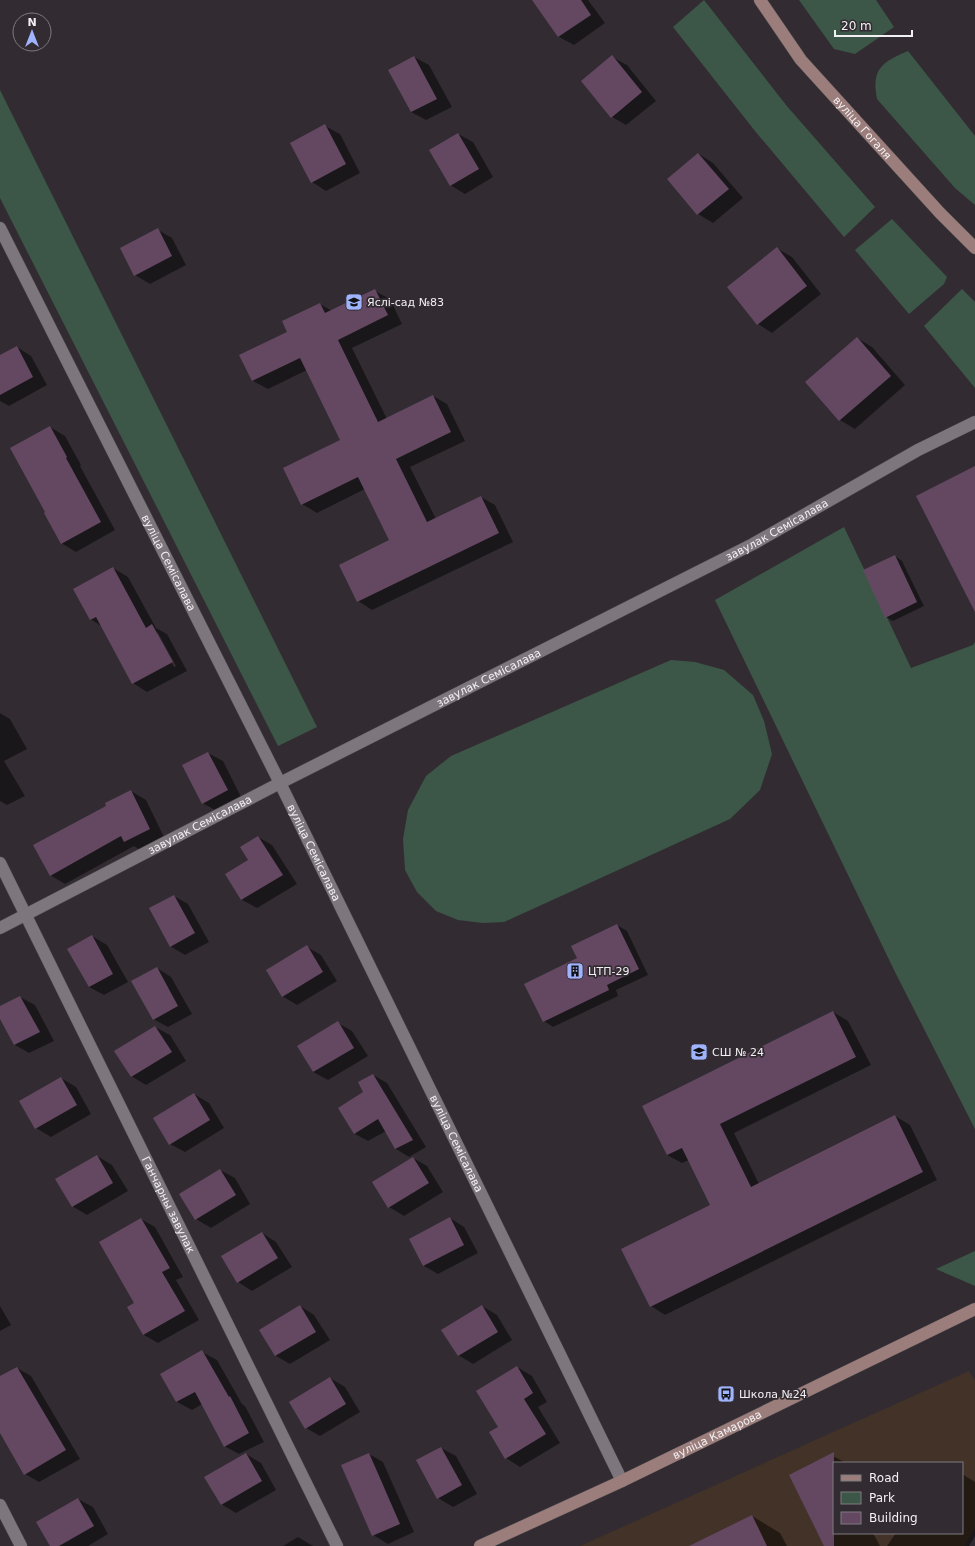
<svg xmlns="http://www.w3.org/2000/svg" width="975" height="1546" viewBox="0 0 975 1546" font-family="'DejaVu Sans',sans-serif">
	<rect width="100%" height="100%" fill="#322c32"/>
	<!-- industrial -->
	<path fill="#423227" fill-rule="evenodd" d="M969 1371 975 1380V1528L965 1546H580ZM834 1463H962V1533H834Z"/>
	<!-- green -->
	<g fill="#3c5748">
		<polygon points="704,0 786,105 875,207 844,237 755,131 673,27"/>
		<polygon points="799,0 876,0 894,27 855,54 834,49"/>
		<path d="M908 51 975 136V205L955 188 877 99C871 69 882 62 908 51Z"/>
		<polygon points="0,90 317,727 278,746 0,198"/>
		<polygon points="892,219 947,277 944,284 909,314 855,250"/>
		<polygon points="962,289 975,302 975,388 924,326"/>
		<polygon points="844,527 911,668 973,645 975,642 975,1129 896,974 715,600"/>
		<polygon points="671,660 695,662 724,670 753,695 764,721 772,754 760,790 730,819 504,922 483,923 458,920 436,911 417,892 405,870 403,839 408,810 426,776 451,756"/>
		<polygon points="975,1251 975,1286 936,1269"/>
	</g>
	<!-- shadow -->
	<g fill="#0007" fill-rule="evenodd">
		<polygon points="533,0 588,0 605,23 574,45 559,37"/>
		<polygon points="414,57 429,65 452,107 426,120 411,112"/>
		<polygon points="612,57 627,65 656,101 626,125 612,117"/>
		<polygon points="325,126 340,134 360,173 326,191 312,182"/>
		<polygon points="458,134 473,142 493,177 465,194 450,185"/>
		<polygon points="699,154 713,163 743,198 713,223 698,214 668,179"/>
		<polygon points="158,230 172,238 186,265 150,284 135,275"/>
		<polygon points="778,249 792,257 821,294 772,333 758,324"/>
		<polygon points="375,291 390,299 402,324 352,348 387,419 433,396 447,404 465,441 410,467 436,519 481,497 495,505 513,542 372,610 358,601 390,541 365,489 317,513 302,504 341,441 307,370 268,389 253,381 241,356 289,332 320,304 332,311"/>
		<polygon points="857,338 872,347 905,385 855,429 840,420 807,382"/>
		<polygon points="17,347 31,356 47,385 9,406 0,401 0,356"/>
		<polygon points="50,427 65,436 81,465 80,466 115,530 76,552 61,543"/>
		<polygon points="895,556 902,561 924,606 893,621 886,617"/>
		<path d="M113 568 128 577 156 628 167 634 187 671 147 692 133 683 103 627 90 619ZM156 633H158L176 666 174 667Z"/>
		<polygon points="0,713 10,719 27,749 4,761 25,796 7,805 0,801"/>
		<polygon points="208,753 223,761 242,799 217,811 202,803"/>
		<polygon points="131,791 146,800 164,837 140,850 134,846 65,884 50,875 107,806"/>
		<polygon points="258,837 272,845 297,884 257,908 242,900 227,874 249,860"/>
		<polygon points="174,896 188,904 209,942 185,955 170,946"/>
		<polygon points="617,925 627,931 648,975 616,990 618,996 553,1027 544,1021 578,959"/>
		<polygon points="92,936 107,945 128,982 104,995 89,987"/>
		<polygon points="307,947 321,955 337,981 297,1005 282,996"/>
		<polygon points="157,968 171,977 192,1014 168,1027 153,1019"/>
		<polygon points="20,997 35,1005 54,1041 29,1053 15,1045 0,1017 0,1007"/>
		<polygon points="833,1012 848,1021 871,1065 734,1133 759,1184 895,1116 910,1125 937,1180 665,1315 651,1306 711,1205 689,1160 682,1163 667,1155"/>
		<polygon points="338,1023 352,1031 368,1056 328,1080 313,1072 298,1047"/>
		<polygon points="155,1027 170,1035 186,1061 146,1085 131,1076"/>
		<polygon points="373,1075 387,1083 426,1147 409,1157 396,1149 386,1131 368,1141 355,1134 365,1092"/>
		<polygon points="61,1078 76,1087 91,1114 51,1137 36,1128 21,1102"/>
		<polygon points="194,1094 209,1103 224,1128 185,1152 170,1144"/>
		<polygon points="97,1156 112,1165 128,1191 87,1215 72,1206"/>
		<polygon points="413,1158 427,1166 443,1192 404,1216 389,1207"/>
		<polygon points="220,1170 235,1178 250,1204 211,1228 196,1219"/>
		<polygon points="450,1218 464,1227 478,1253 438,1274 424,1266"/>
		<polygon points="141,1219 155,1227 183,1277 176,1280 199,1320 158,1343 144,1335 128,1308 136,1304"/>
		<polygon points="262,1233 276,1242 292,1267 252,1291 238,1282"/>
		<polygon points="0,1306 11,1325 0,1331"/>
		<polygon points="300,1306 314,1315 330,1340 290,1364 276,1356"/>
		<polygon points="482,1306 497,1315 512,1340 473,1364 458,1355"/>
		<polygon points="202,1352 217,1360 242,1404 245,1406 264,1442 239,1454 224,1446 202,1404 192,1410 177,1402 162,1375"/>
		<polygon points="517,1367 532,1376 547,1402 538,1407 560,1443 520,1467 506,1458 500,1427"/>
		<polygon points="17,1368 31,1376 80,1459 39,1482 25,1474 0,1432 0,1378"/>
		<polygon points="330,1378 345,1387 360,1412 320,1436 306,1428"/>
		<polygon points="441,1448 456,1456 477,1494 453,1507 438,1498"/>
		<polygon points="246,1454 261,1463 276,1490 236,1513 221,1504"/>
		<polygon points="369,1454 383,1462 414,1532 388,1544 373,1535"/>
		<polygon points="831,1455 846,1463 834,1463 834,1533 873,1533 880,1546 825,1546"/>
		<polygon points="962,1474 975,1482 975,1536 969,1546 887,1546 896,1533 962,1533"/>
		<polygon points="78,1499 93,1507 108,1534 88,1546 51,1546"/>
		<polygon points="752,1516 780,1533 787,1546 691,1546"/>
		<polygon points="298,1537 313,1546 283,1546"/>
	</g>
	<!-- building -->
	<g fill="#644862">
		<polygon points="532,0 581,0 591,15 558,37"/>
		<polygon points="612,55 642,92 611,118 581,81"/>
		<polygon points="414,56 437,99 411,112 388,70"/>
		<polygon points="325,124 346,164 311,183 290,143"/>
		<polygon points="458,133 479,169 450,186 429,150"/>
		<polygon points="698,153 729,189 697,215 667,179"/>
		<polygon points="158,228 172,256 134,276 120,248"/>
		<polygon points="777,247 807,286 757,325 727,287"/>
		<polygon points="375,289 388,315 338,340 378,422 433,395 451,432 396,459 427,522 481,496 499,533 357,602 339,565 389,540 358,477 301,505 283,468 340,440 300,358 252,381 239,355 287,332 282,321 320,303 325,313"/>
		<polygon points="857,337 891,376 839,421 805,382"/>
		<polygon points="17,346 33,377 0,395 0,355"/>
		<polygon points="50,426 67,457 66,458 101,522 61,544 44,513 45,512 10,448"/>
		<polygon points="975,466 975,612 916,496"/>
		<polygon points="895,555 917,602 885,618 863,570"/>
		<polygon points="113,567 146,628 152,624 173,662 132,684 96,617 90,620 73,589"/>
		<polygon points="208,752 228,790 202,804 182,765"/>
		<polygon points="131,790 150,829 124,842 121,836 50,876 33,845 106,806 105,803"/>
		<polygon points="258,836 283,875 241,900 225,874 248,860 240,847"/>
		<polygon points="174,895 195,933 170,947 149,908"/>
		<polygon points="617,924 639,969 607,985 609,990 543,1022 524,984 577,958 571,946"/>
		<polygon points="92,935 113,974 89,987 67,949"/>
		<polygon points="307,945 323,972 282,997 266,970"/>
		<polygon points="157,967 178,1006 153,1020 131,981"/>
		<polygon points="20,996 40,1032 14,1045 0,1019 0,1006"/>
		<polygon points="833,1011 856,1057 720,1124 751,1187 895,1115 923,1172 650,1307 621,1249 710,1205 682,1148 667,1155 642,1106"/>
		<polygon points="338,1021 354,1048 313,1072 297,1046"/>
		<polygon points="155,1026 172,1052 131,1077 114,1051"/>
		<polygon points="373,1074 413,1140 395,1149 378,1119 354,1134 338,1108 363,1092 358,1082"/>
		<polygon points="61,1077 77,1105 35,1129 19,1101"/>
		<polygon points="194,1093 210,1120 169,1145 153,1118"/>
		<polygon points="97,1155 113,1183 72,1207 55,1179"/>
		<polygon points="413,1157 429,1183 388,1208 372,1182"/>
		<polygon points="220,1169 236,1195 195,1220 179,1194"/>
		<polygon points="450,1217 464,1245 423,1266 409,1239"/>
		<polygon points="141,1218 170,1268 162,1272 185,1311 143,1335 127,1307 134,1303 99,1242"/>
		<polygon points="262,1232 278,1258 237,1283 221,1256"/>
		<polygon points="300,1305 316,1332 275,1356 259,1330"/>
		<polygon points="482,1305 498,1332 458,1356 441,1330"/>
		<polygon points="202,1350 229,1397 230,1396 249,1433 224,1447 195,1392 176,1402 160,1374"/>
		<polygon points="517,1366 533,1393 524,1399 546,1434 505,1459 489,1432 498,1427 476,1391"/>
		<polygon points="17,1367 66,1450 24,1475 0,1433 0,1376"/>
		<polygon points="330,1377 346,1404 305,1429 289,1402"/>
		<polygon points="441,1447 462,1485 437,1499 416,1460"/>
		<polygon points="834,1452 834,1546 824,1546 789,1475"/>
		<polygon points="246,1453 262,1481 221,1505 204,1477"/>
		<polygon points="369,1453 400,1524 372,1536 341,1465"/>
		<polygon points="78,1498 94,1526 59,1546 50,1546 36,1522"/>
		<polygon points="752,1515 767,1546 689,1546"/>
	</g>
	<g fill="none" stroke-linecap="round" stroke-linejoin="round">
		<!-- street casing -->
		<g stroke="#4e4a4d" stroke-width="13">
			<g id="street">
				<path id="s1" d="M0 228 280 783 622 1481"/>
				<path id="s2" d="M0 863 337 1546"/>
				<path id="s3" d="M0 928 280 783 753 544 918 450 975 422"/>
				<polyline points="0,1505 21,1546"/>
			</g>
		</g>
		<!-- secondary casing -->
		<g stroke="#4e4a4d" stroke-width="13">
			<g id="secondary">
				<path id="s4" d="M760 0 801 60 940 213 975 248"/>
				<path id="s5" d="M480 1546 622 1481 975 1309"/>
			</g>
		</g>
		<!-- street -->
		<use href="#street" stroke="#7d777d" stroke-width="12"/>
		<!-- secondary -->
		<use href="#secondary" stroke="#9b7e7b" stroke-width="12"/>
	</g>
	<!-- icons -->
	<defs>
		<g id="school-square" transform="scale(0.9)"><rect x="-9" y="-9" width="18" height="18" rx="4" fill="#a0b3fd" stroke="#322c32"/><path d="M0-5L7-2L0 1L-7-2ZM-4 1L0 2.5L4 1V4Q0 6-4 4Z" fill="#111"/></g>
		<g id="building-square" transform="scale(0.9)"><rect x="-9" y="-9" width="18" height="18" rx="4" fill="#a0b3fd" stroke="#322c32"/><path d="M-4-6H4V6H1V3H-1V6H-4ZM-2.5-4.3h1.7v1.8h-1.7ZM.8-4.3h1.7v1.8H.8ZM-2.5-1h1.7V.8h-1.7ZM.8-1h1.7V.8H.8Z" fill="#111"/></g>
		<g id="bus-square" transform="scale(0.9)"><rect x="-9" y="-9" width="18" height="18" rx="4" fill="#a0b3fd" stroke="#322c32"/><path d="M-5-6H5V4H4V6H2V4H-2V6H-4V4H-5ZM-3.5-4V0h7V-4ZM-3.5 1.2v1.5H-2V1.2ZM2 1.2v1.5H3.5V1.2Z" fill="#111"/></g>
	</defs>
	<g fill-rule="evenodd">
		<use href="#school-square" x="354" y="302"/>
		<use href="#building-square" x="575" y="971"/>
		<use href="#school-square" x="699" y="1052"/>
		<use href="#bus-square" x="726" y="1394"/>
	</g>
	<g text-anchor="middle" stroke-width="3.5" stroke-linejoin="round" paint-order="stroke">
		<!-- street labels -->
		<g font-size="11" fill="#f3f0f3" stroke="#322c32">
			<text dy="4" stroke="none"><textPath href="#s4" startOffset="164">вуліца Гогаля</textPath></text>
			<text dy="4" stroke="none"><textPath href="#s3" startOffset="873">завулак Семісалава</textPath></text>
			<text dy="4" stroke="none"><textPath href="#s1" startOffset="375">вуліца Семісалава</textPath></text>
			<text dy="4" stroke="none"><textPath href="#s3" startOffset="549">завулак Семісалава</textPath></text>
			<text dy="4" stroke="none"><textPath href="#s3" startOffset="225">завулак Семісалава</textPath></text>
			<text dy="4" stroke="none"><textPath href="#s1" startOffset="699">вуліца Семісалава</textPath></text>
			<text dy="4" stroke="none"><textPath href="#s1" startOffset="1023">вуліца Семісалава</textPath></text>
			<text dy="4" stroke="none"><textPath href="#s2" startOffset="381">Ганчарны завулак</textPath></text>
			<text dy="4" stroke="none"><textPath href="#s5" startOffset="262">вуліца Камарова</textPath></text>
		</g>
		<!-- poi labels -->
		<g font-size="11" fill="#f3f0f3" stroke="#322c32" text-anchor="start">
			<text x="367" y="306">Яслі-сад №83</text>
			<text x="588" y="975">ЦТП-29</text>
			<text x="712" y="1056">СШ № 24</text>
			<text x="739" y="1398">Школа №24</text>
		</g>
	</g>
	<!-- legend -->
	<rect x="833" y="1462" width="130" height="72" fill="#322c32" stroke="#7f7a7f"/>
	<rect x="841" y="1475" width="20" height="6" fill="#9b7e7b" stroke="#7f7a7f"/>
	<text x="869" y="1482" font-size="12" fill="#f3f0f3">Road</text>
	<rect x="841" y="1492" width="20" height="12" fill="#3c5748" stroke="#7f7a7f"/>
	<text x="869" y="1502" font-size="12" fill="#f3f0f3">Park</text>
	<rect x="841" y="1512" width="20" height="12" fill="#644862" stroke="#7f7a7f"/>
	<text x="869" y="1522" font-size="12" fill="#f3f0f3">Building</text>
	<!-- north arrow -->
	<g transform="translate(32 32)"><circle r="19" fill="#322c32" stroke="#7f7a7f"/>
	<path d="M0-3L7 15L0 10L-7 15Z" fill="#a0b3fd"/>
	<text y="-6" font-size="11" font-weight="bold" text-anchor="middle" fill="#f3f0f3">N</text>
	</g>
	<!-- scale -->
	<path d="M835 30v6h77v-6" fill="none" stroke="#f3f0f3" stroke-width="2"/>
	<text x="841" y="30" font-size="12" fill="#f3f0f3" stroke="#322c32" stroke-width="3" paint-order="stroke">20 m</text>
</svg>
